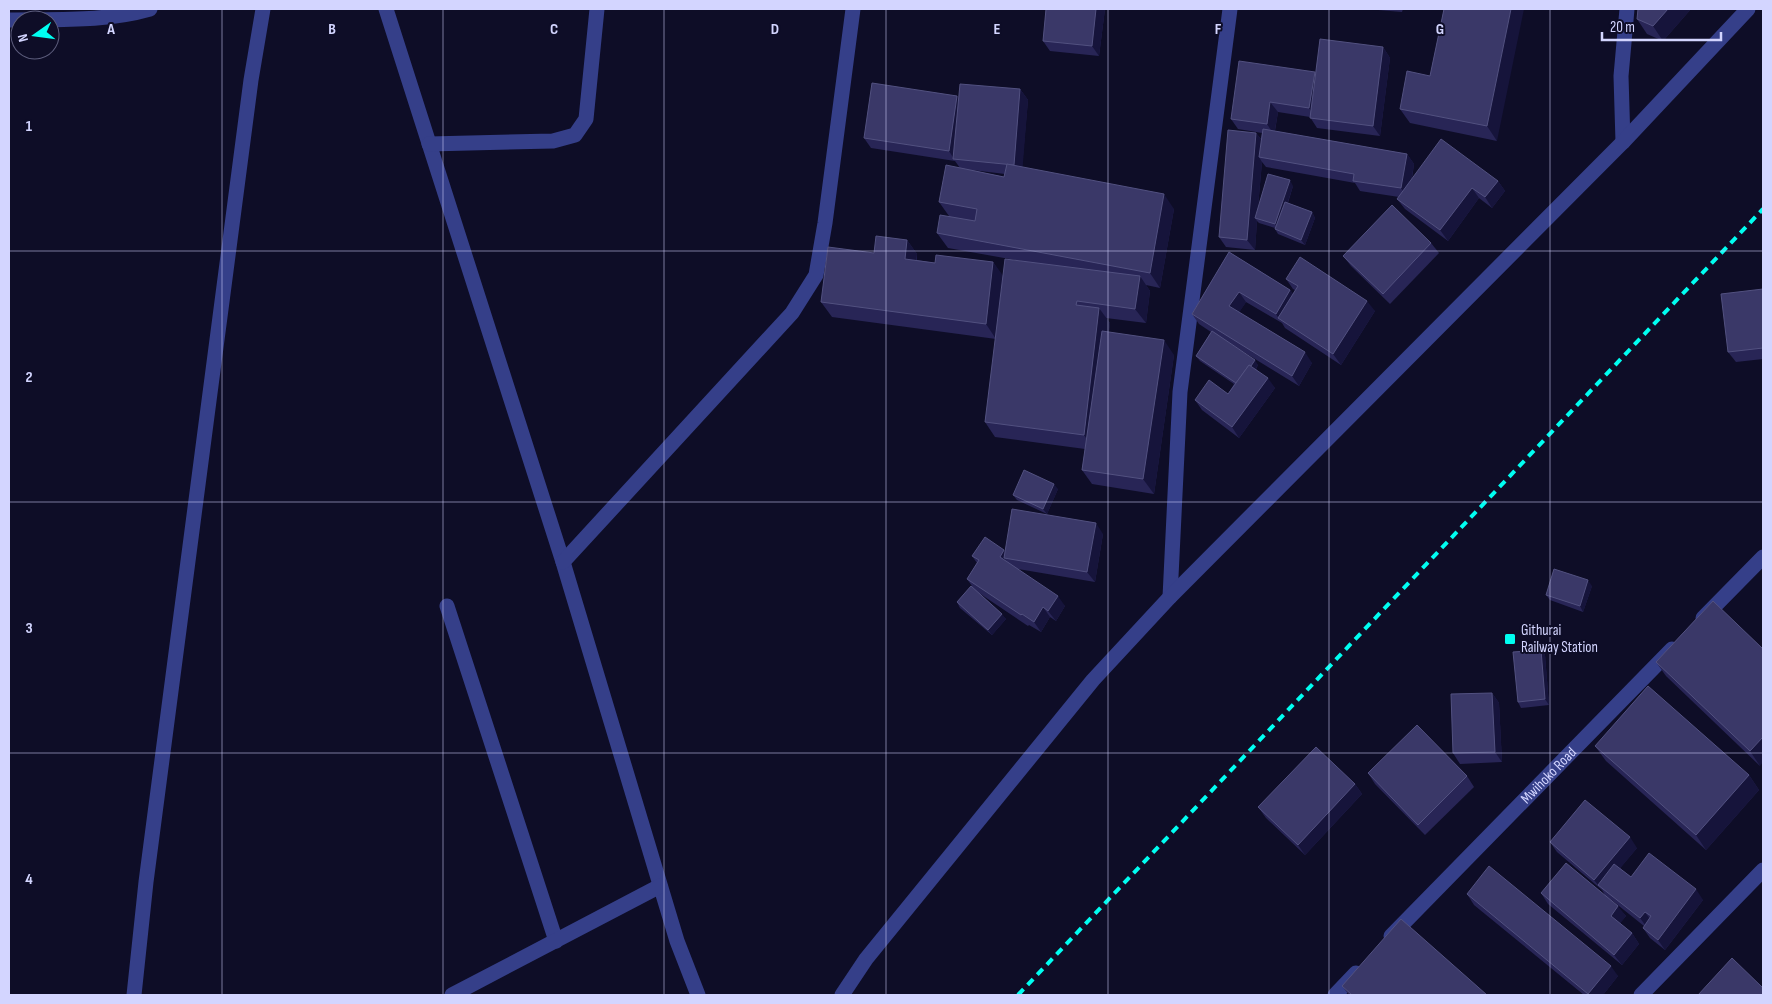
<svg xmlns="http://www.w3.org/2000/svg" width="1772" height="1004" viewBox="0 0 1772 1004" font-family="'Sofia Sans Condensed',sans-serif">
	<rect width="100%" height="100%" fill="#0e0d27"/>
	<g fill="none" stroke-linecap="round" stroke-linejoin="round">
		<!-- minor -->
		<g stroke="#353f89" stroke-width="15">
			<polyline points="386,9 563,562 677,941 698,995"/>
			<path d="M9 20C56 19 105 22 150 9"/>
			<polyline points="1623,142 1621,76 1627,9"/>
			<polyline points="429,144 553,141 575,135 586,119 597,9"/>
			<polyline points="563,562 792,313 816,275 825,223 853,9"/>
			<polyline points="1170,597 1180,392 1230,9"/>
			<polyline points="447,606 556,941"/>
			<polyline points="1703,618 1763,557"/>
			<path id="s1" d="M1391 936 1672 649"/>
			<polyline points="134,995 146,882 251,80 263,9"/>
			<polyline points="452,995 660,886"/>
			<polyline points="842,995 866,959 1093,680 1170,597 1623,142 1748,9"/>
			<polyline points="1335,995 1356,973"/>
			<polyline points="1641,995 1763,870"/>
		</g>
		<!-- rail -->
		<polyline stroke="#00fef1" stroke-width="4" stroke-dasharray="8 6" stroke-linecap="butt" points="1018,995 1763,209"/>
	</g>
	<!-- wall -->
	<g fill="#282556" fill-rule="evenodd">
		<polygon points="1038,9 1105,9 1099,56 1050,51 1043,41 1046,10"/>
		<polygon points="1366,9 1403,9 1402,12"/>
		<polygon points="1444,9 1497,141 1410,123 1400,109 1430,76"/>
		<polygon points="1638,9 1691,9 1663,41 1647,34 1637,19"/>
		<polygon points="1383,47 1390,58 1380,136 1317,128 1310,117 1278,112 1275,131 1407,154 1414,164 1412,179 1498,181 1505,191 1492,208 1479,198 1448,241 1405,209 1397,199 1399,197 1360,191 1355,183 1266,167 1262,162 1258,207 1293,186 1288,203 1312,212 1315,218 1305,245 1278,234 1275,229 1275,228 1259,223 1257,221 1255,250 1226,247 1219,237 1256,133 1261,139 1262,133 1238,129 1231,119 1315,72 1315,74"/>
		<path d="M1020 89 1028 100 1022 167 1174 209 1160 288 1146 285 1150 291 1146 323 1106 318 1110 323 1109 332 1174 355 1154 494 1092 484 1082 470 1085 449 995 437 985 422 996 339 832 317 821 302 874 253 907 240 917 254V260L935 263 993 262 1003 277 1021 261 948 248 937 233 949 216 939 202 960 168 955 161 871 148 864 138 957 96 959 99ZM972 170 1005 174 1004 177Z"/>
		<polygon points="1431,243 1439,253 1390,304 1351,266 1343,256"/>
		<polygon points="1229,252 1290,290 1293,294 1295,290 1293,289 1286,279 1375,311 1341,365 1285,328 1282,323 1246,302 1239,312 1312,363 1299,386 1221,338 1258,365 1256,369 1275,388 1239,438 1202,410 1195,400 1228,394 1234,384 1200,361 1196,356 1211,332 1199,324 1192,314"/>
		<polygon points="1763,289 1763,359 1736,362 1728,352"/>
		<polygon points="1058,489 1047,514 1017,500 1013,495"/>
		<polygon points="1103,534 1095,582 1018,569 1065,606 1056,621 1050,617 1041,632 1029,625 1028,626 979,593 1006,619 992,635 960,608 957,602 972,586 967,579 977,563 972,556 1004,550 1005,552"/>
		<polygon points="1592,586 1583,612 1550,600 1546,595"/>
		<polygon points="1713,601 1760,766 1666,676 1656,662"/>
		<polygon points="1541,650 1545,655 1549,705 1521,708 1518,702"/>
		<polygon points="1492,693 1499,703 1502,762 1460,764 1453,753"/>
		<polygon points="1595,746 1749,775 1759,790 1706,850 1606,761"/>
		<polygon points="1368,773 1467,776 1474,787 1425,835 1375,784"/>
		<polygon points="1355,784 1362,794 1305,855 1266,818 1258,807"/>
		<polygon points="1550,842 1637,848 1620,868 1631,877 1703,900 1665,950 1650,938 1643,928 1644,926 1609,898 1626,916 1620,923 1632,933 1639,944 1622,965 1548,904 1541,893 1605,895 1602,890 1557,852"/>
		<polygon points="1467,894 1618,976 1603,995 1584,995 1474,905"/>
		<polygon points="1342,986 1487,995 1349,995"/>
	</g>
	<!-- shaded-wall -->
	<g fill="#16143b">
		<polygon points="1096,9 1105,9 1099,56 1092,46"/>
		<polygon points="1511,9 1524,9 1497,141 1487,126"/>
		<polygon points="1668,9 1691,9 1663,41 1653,26"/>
		<polygon points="1383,47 1390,58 1380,136 1373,126"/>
		<polygon points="1315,72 1322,83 1316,118 1309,108"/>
		<polygon points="1020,89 1028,100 1022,175 1014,165"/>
		<polygon points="957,96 964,107 954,159 949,151"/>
		<polygon points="1270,102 1278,112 1274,135 1267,124"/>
		<polygon points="1256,133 1264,143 1259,157 1262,162 1257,218 1255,218 1257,221 1255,250 1247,240"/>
		<polygon points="1407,154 1414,164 1408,199 1401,188"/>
		<polygon points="1290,180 1293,186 1279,229 1275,224"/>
		<polygon points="1498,181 1505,191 1492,208 1485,197"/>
		<polygon points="1472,188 1479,198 1448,241 1440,230"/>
		<polygon points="1164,194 1174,209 1160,288 1150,273"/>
		<polygon points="1312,212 1315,218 1305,245 1301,240"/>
		<polygon points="907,240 917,254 915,273 905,259"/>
		<polygon points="993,262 1004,277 996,339 986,324"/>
		<polygon points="1140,276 1150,291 1146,323 1135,309"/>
		<polygon points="1290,290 1298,300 1279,319 1276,314"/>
		<polygon points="1239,292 1246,302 1237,316 1229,306"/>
		<polygon points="1367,301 1375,311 1341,365 1333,354"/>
		<polygon points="1099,308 1110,323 1094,450 1084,435"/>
		<polygon points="1164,340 1174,355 1154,494 1143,479"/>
		<polygon points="1305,352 1312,363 1299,386 1292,376"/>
		<polygon points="1255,360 1258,365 1242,390 1238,385"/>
		<polygon points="1268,378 1275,388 1239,438 1232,427"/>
		<polygon points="1054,484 1058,489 1047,514 1043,509"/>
		<polygon points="1096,523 1103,534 1095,582 1087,572"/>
		<polygon points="1004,550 1009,559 1004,558 1009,564 1000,557"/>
		<polygon points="1588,580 1592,586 1583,612 1580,606"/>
		<polygon points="1058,596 1065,606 1056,621 1048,611"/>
		<polygon points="1043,607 1050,617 1041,632 1034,622"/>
		<polygon points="1002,614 1006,619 992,635 988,630"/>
		<polygon points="1541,650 1545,655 1549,705 1545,699"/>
		<polygon points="1492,693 1499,703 1502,762 1495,752"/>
		<polygon points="1763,737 1763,762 1760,766 1750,751"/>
		<polygon points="1749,775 1759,790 1706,850 1696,835"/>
		<polygon points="1355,784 1362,794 1305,855 1298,845"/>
		<polygon points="1630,837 1637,848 1603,889 1598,885 1602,890 1594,880"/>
		<polygon points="1696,889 1703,900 1665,950 1658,940"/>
		<polygon points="1618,906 1626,916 1618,926 1611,916"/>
		<polygon points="1645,912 1652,922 1648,929 1640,918"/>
		<polygon points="1632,933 1639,944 1622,965 1614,955"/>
		<polygon points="1611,966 1618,976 1603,995 1589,995 1588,994"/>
	</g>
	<!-- building -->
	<g fill="#3a3868" stroke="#525180">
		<polygon points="1046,9 1096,9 1092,46 1043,41"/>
		<polygon points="1444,9 1511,9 1487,126 1400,109 1407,71 1430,76"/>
		<polygon points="1638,9 1668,9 1653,26 1637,19"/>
		<polygon points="1320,39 1383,47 1373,126 1310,118"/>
		<polygon points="1239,61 1315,72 1309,108 1270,102 1267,124 1231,119"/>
		<polygon points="872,83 957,96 949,151 864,138"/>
		<polygon points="960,84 1020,89 1014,165 953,159"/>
		<polygon points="1263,129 1407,154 1401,188 1353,181 1354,174 1259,157"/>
		<polygon points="1228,130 1256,133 1247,240 1219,237"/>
		<polygon points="1441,139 1498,181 1485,197 1472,188 1440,230 1397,199"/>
		<polygon points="1007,164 1164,194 1150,273 937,233 940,215 975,221 977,209 939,202 946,165 1004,177"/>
		<polygon points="1268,174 1290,180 1275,224 1255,218"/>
		<polygon points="1285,202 1312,212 1301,240 1275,229"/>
		<polygon points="1392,205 1431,243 1383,294 1343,256"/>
		<polygon points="876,236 907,240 905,259 935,263 936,255 993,262 986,324 821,302 828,247 874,253"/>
		<polygon points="1229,252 1290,290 1276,314 1239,292 1229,306 1305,352 1292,376 1192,314"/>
		<polygon points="1300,257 1367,301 1333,354 1278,318 1298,286 1286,279"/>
		<polygon points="1005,259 1140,276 1135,309 1077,301 1076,305 1099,308 1084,435 985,422"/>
		<polygon points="1763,289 1763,348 1728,352 1721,294"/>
		<polygon points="1102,331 1164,340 1143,479 1082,470"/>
		<polygon points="1212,331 1255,360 1251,366 1249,365 1236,383 1196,356"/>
		<polygon points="1249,365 1268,378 1232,427 1195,400 1209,380 1228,394"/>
		<polygon points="1024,470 1054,484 1043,509 1013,495"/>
		<polygon points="1012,509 1096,523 1087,572 1004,558"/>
		<polygon points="985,537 1004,550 1000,557 1058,596 1048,611 1043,607 1034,622 1022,614 1021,615 967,579 979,560 972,556"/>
		<polygon points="1554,569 1588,580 1580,606 1546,595"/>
		<polygon points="971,586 1002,614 988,630 957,602"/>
		<polygon points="1713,601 1763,649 1763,737 1750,751 1656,662"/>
		<polygon points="1541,650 1545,699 1518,702 1513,652"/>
		<polygon points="1648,686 1749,775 1696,835 1595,746"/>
		<polygon points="1492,693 1495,752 1453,753 1451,694"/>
		<polygon points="1417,725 1467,776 1418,825 1368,773"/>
		<polygon points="1316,747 1355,784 1298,845 1258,807"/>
		<polygon points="1585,800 1630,837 1594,880 1550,842"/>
		<polygon points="1649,853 1696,889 1658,940 1643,928 1651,916 1645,912 1640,918 1598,885 1614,864 1631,877"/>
		<polygon points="1566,863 1618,906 1611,916 1632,933 1614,955 1541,893"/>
		<polygon points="1489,866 1611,966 1588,994 1467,894"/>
		<polygon points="1401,919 1487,995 1352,995 1342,986"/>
		<polygon points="1732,958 1763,988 1763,995 1698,995"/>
	</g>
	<!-- grid -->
	<path fill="none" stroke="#d3d5ff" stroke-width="1" stroke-opacity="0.55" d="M222 9V995M443 9V995M664 9V995M886 9V995M1108 9V995M1329 9V995M1550 9V995M9 251H1763M9 502H1763M9 753H1763"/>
	<!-- markers -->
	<rect fill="#00fef1" stroke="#0e0d27" stroke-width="2" x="1504" y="633" width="12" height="12" rx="2.5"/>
	<g text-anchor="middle" stroke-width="4" stroke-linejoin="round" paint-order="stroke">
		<!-- poi labels -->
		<g font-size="15" fill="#d3d5ff" stroke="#0e0d27" text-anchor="start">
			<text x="1521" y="635">Githurai<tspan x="1521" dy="17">Railway Station</tspan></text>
		</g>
		<!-- street labels -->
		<g font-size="15" fill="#d3d5ff" stroke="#0e0d27">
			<text dy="5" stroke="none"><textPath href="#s1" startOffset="225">Mwihoko Road</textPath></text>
		</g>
	</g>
	<g font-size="16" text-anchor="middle" font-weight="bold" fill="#d3d5ff" stroke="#0e0d27" stroke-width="4" stroke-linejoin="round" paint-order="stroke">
		<text x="111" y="34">A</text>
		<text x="332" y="34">B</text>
		<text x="554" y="34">C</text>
		<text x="775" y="34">D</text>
		<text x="997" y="34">E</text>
		<text x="1218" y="34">F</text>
		<text x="1440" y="34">G</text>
		<text x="29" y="131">1</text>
		<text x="29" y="382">2</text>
		<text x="29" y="633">3</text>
		<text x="29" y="884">4</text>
	</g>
	<!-- border -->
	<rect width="1772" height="1004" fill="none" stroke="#d3d5ff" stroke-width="20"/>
	<!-- north arrow -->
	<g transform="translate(35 35) rotate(256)"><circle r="24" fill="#0e0d27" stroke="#5d5d7d"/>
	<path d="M0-4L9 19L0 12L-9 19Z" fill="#00fef1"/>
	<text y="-8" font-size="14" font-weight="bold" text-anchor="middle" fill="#d3d5ff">N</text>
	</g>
	<!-- scale -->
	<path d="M1602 32v8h119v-8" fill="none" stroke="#d3d5ff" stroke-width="2.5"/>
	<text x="1610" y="32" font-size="15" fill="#d3d5ff" stroke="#0e0d27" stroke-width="4" paint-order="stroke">20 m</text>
</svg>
